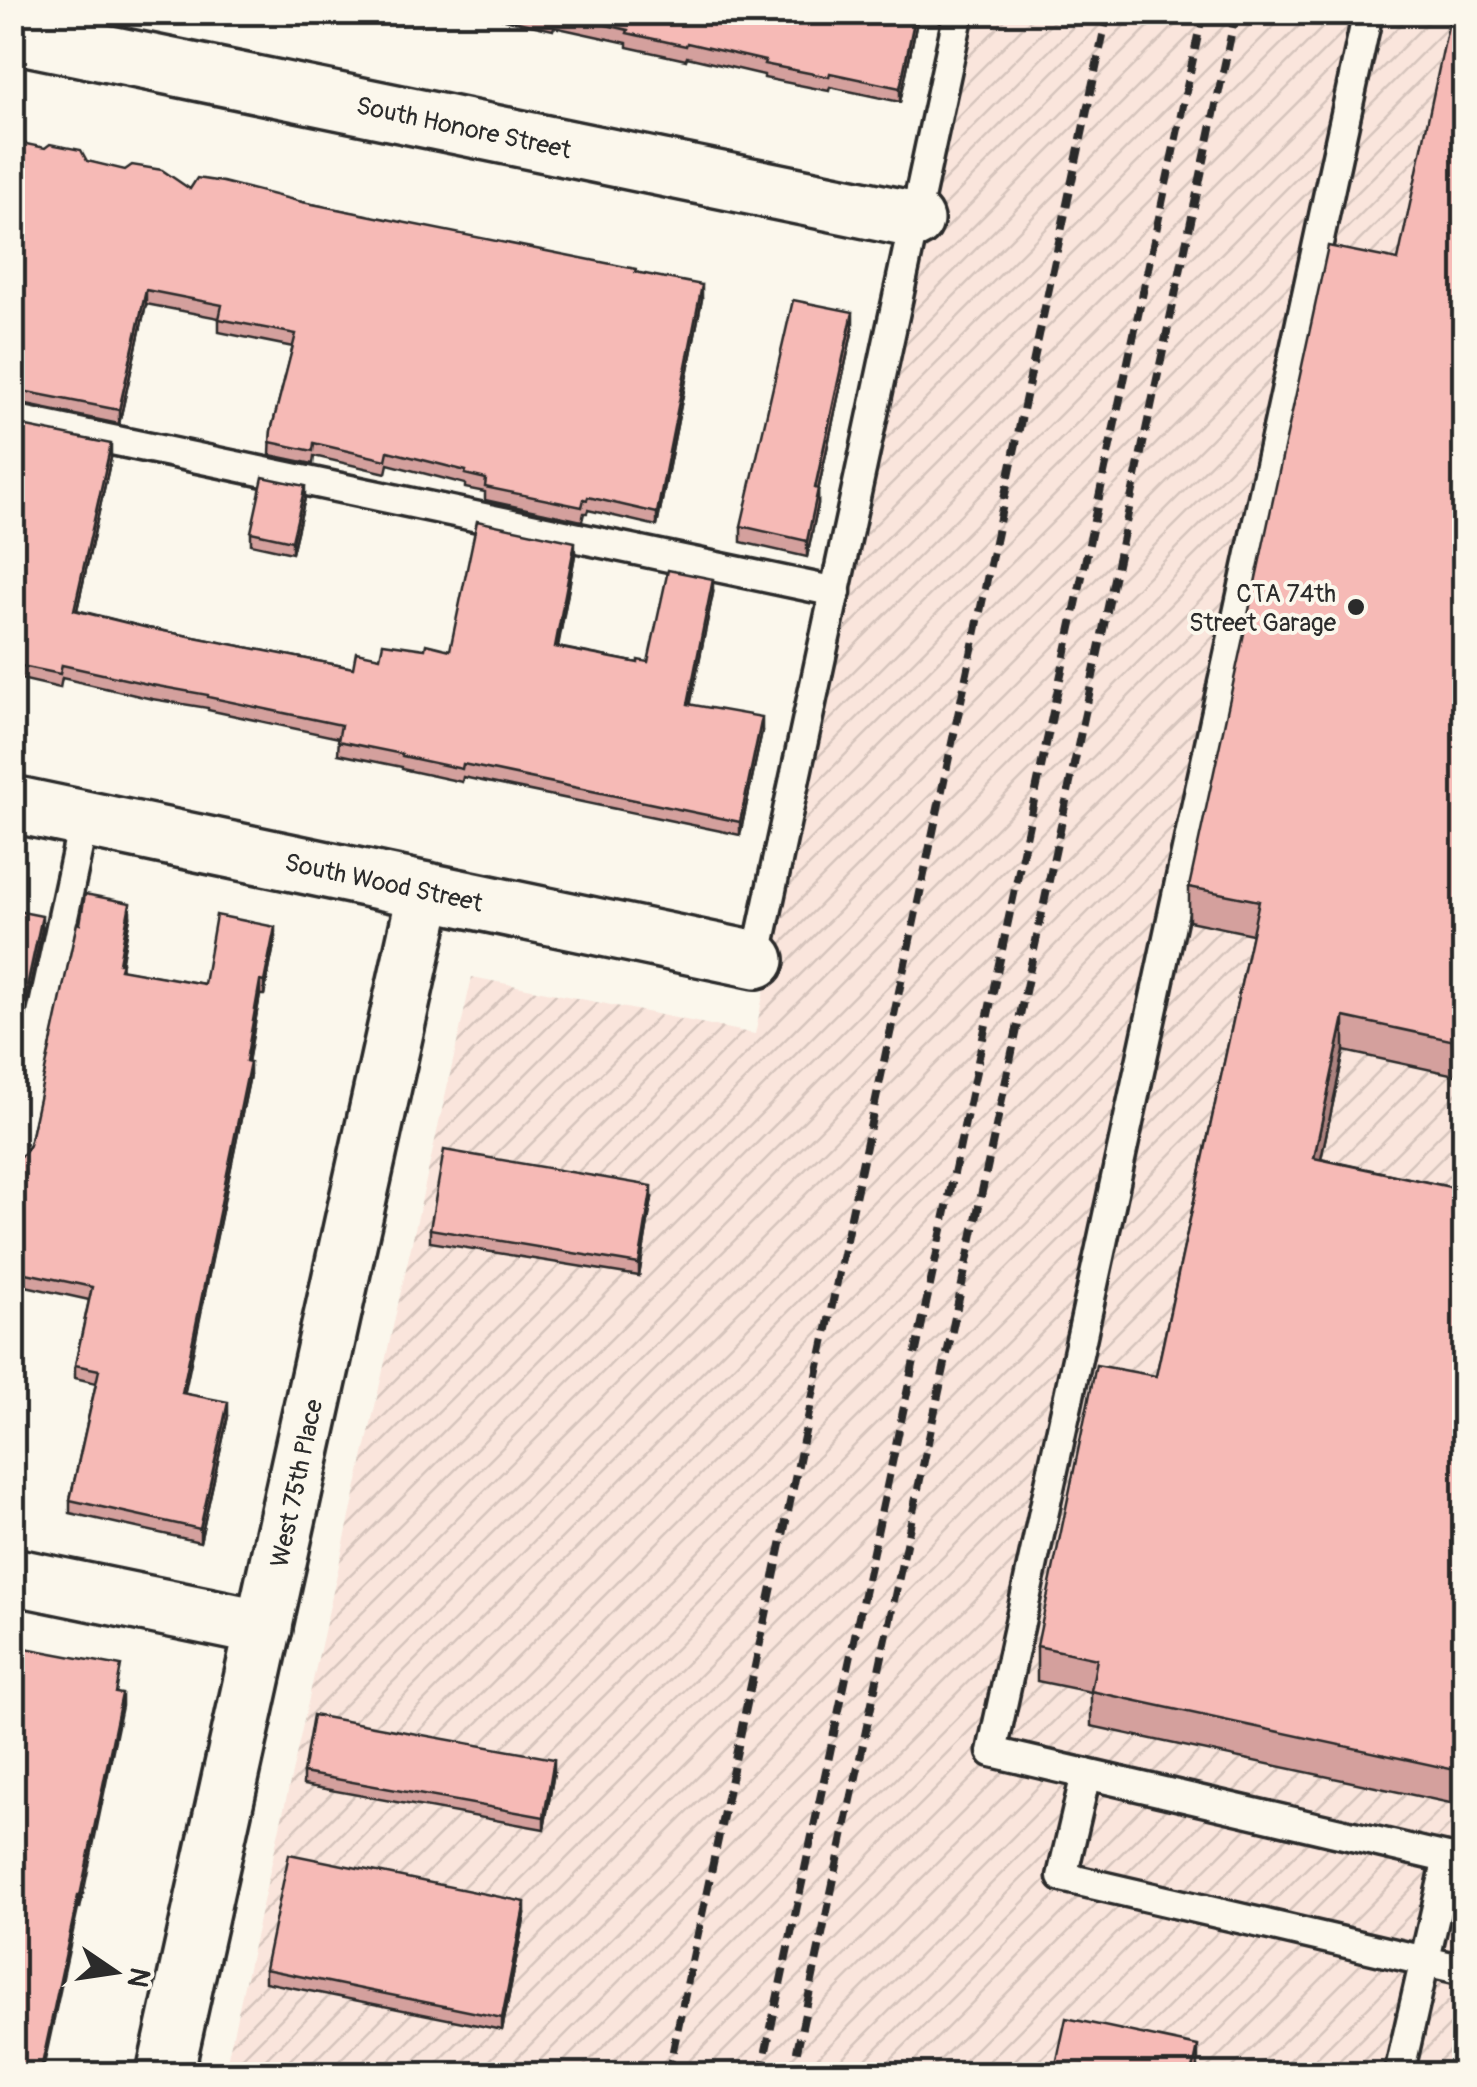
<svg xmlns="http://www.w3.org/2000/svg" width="1477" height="2087" viewBox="0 0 1477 2087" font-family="Pangolin,sans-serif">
	<defs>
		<pattern id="industrial-furrows" width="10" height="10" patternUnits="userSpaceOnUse" patternTransform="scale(2.5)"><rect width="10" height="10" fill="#fae5dc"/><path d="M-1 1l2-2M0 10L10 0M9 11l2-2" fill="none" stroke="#d6c5bd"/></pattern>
	</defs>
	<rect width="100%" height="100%" fill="#fbf7ec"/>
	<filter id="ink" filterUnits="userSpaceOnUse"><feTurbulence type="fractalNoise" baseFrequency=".01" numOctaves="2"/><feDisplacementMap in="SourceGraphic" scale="20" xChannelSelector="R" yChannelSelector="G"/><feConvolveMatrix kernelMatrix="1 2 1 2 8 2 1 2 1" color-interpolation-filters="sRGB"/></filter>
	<g filter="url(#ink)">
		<!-- industrial -->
		<polygon fill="url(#industrial-furrows)" points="971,13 1464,13 1464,2074 224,2074 472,977 755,1034"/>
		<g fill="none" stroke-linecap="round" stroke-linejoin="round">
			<!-- lane casing -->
			<g stroke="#2b2b2b" stroke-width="35">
				<g id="lane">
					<polyline points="1368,12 992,1752 1464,1862"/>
					<polyline points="12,419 836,592"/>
					<polyline points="756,960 959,12"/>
					<polyline points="12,1155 84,819"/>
					<polyline points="1086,1774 1062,1877 1464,1970"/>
					<polyline points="1399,2074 1448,1858"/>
				</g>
			</g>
			<!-- street casing -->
			<g stroke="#2b2b2b" stroke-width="62">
				<g id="street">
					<polyline points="12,34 915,220"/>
					<polyline points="12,804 756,960"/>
					<polyline points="12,1576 264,1628"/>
					<polyline points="165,2074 426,891"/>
				</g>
			</g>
			<!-- lane -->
			<use href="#lane" stroke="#fbf7ec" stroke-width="28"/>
			<!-- street -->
			<use href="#street" stroke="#fbf7ec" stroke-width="55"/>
			<!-- rail -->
			<g stroke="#2b2b2b" stroke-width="8" stroke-dasharray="15 8" stroke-linecap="butt">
				<polyline points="668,2074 1108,12"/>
				<polyline points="761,2074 1203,12"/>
				<polyline points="792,2074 1236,12"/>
			</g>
		</g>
		<!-- wall -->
		<g fill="#d4a09d" stroke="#2b2b2b" stroke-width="2.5">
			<polygon points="473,12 919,12 900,102 830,87 829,91 764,78 764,75 687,57 686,60 627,47 627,43 554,27 553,30"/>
			<polygon points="1464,12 1464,1077 1344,1051 1321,1159 1464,1190 1464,1806 1091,1726 1091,1692 1037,1681 1037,1646 1156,1376 1252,934 1189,921 1189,887 1398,260"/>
			<polygon points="12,141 190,189 302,202 636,272 702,299 657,526 588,510 587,513 584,513 582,521 485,500 485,492 465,488 465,484 388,464 386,473 314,456 313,464 270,455 271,431 293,347 219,332 219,318 146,304 119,424 12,402"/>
			<polygon points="853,328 818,491 818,504 807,557 741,542 741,526"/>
			<polygon points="12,424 111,458 77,610 148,628 353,668 380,657 425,649 450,650 575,555 558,647 638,663 648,662 713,593 690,704 762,731 740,835 463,777 462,782 402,769 402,767 338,754 339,738 208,710 208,708 152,699 62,678 60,688 12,677"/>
			<polygon points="305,498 292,553 251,544 251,532"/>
			<polygon points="130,917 121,963 122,970 204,984 275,940 264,995 260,995 248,1061 250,1075 184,1393 228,1416 200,1542 70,1513 70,1500 96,1383 75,1378 75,1365 89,1300 12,1283 12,1158 16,1158 24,1154 29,1145 80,924"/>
			<polygon points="652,1198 639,1276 430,1242 430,1229"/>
			<polygon points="554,1772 544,1829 303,1785 303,1773"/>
			<polygon points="525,1914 502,2030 265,1982 265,1969"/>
		</g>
		<!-- shaded-wall -->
		<g fill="#ac827f" stroke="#2b2b2b" stroke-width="2.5">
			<polygon points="916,12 919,12 900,102 900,88"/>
			<polygon points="702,285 702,299 657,526 657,513"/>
			<polygon points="146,290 146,304 119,424 119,410"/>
			<polygon points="853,312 853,328 818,491 818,504 807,557 807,541 815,488"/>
			<polygon points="111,444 111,458 74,623 74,610"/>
			<polygon points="305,486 305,498 292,553 292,541"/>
			<polygon points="575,542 575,555 555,660 555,647"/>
			<polygon points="713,579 713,593 688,717 688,704"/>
			<polygon points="762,717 762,731 740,835 740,822"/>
			<polygon points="130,903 130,917 119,976 119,963"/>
			<polygon points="42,916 42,929 12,1069 12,1056"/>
			<polygon points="275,927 275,940 264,995 264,982"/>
			<polygon points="260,981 260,995 246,1074 246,1061"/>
			<polygon points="1344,1017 1344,1051 1314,1192 1314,1158"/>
			<polygon points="250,1062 250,1075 182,1406 182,1393"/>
			<polygon points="652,1186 652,1198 639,1276 639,1264"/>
			<polygon points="228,1402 228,1416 200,1542 200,1529"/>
			<polygon points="122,1694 122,1706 80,1909 80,1896"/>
			<polygon points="554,1759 554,1772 544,1829 544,1817"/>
			<polygon points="78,1896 78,1908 42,2074 40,2074"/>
			<polygon points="525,1902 525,1914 502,2030 502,2018"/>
			<polygon points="1198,2046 1198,2074 1192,2074"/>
		</g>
		<!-- building -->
		<g fill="#f6bab6" stroke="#2b2b2b" stroke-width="2.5">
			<polygon points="538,12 916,12 900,88 830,73 829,77 764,64 765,61 687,43 686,46 627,33 628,30 554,13 553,16"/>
			<polygon points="1451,12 1464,12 1464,1043 1344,1017 1314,1158 1464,1190 1464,1772 1091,1691 1097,1659 1037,1646 1096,1365 1156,1376 1259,901 1189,887 1328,246 1398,260"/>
			<polygon points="12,141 45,148 50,144 81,150 87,161 125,170 132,165 162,170 190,189 197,178 223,182 302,202 636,269 635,272 702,285 657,513 588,497 587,500 584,499 582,507 485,487 486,479 465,474 466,471 388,451 386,460 314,443 313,451 270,442 271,431 296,334 219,319 222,305 146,290 119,410 12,389"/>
			<polygon points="793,300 853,312 815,488 818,489 807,541 741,526"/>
			<polygon points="12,424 111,444 74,610 148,628 353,668 356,652 380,657 383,643 425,649 426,644 450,650 477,521 575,542 555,647 638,663 638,660 648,662 668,570 713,579 688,704 762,717 740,822 463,764 462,769 402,756 402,754 338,741 341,725 208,697 208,695 152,685 62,665 60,674 12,664"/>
			<polygon points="263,477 305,486 292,541 251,532"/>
			<polygon points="85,894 130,903 119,963 122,963 120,969 204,984 216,915 275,927 264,982 260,981 246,1061 250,1062 182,1393 228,1402 200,1529 70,1500 99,1370 75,1365 92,1287 12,1270 12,1158 16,1158 24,1154 29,1145 77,923 80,924"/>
			<polygon points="12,910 42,916 12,1056"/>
			<polygon points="444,1150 652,1186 639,1264 430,1229"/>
			<polygon points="25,1648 121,1666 116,1693 122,1694 80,1896 78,1896 40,2074 12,2074 12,1711 15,1700 12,1700 12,1654 24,1656"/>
			<polygon points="313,1715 554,1759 544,1817 303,1773"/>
			<polygon points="289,1854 525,1902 502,2018 265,1969"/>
			<polygon points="1066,2018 1198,2046 1192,2074 1054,2074"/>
		</g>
	</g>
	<!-- markers -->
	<circle fill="#2b2b2b" stroke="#fbf7ec" stroke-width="4" cx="1356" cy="607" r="10"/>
	<g text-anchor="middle" stroke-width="8" stroke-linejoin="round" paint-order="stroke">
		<!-- street labels -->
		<g font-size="25" fill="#2b2b2b" stroke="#fbf7ec">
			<text transform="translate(464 127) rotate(12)" y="9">South Honore Street</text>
			<text transform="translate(384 882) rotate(12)" y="9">South Wood Street</text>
			<text transform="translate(296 1483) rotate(-78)" y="9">West 75th Place</text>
		</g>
		<!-- poi labels -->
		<g font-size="25" fill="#2b2b2b" stroke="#fbf7ec" text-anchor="end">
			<text x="1336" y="602">CTA 74th<tspan x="1336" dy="29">Street Garage</tspan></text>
		</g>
	</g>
	<!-- margin -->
	<rect width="1477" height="2087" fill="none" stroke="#fbf7ec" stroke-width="50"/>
	<rect x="25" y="25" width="1427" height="2037" fill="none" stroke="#2b2b2b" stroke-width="4" filter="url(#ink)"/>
	<!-- north arrow -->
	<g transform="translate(115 1972) rotate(103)" stroke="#fbf7ec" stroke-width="8" paint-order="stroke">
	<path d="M0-8L18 38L0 25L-18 38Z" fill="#2b2b2b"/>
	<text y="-15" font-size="28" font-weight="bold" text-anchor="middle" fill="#2b2b2b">N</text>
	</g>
</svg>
